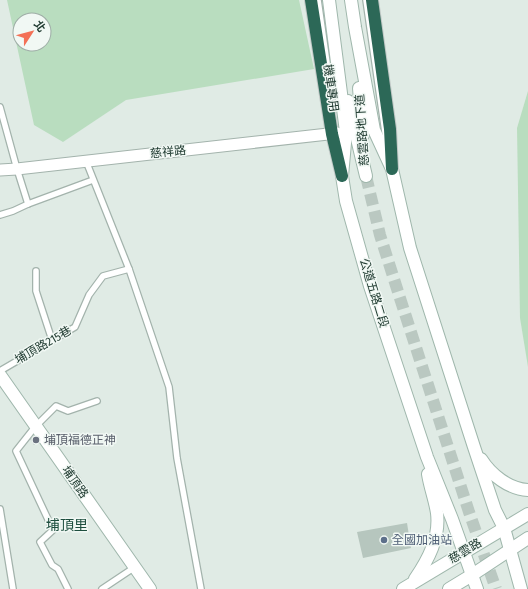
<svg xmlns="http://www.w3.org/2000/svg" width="528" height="589" viewBox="0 0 528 589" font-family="'Fira Sans Condensed','Noto Sans TC',sans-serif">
	<rect width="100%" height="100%" fill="#e0ebe5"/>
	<!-- green -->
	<g fill="#b9ddbf" fill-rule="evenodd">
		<path d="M7 0H299L314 69 126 100 63 142 34 125ZM20 20H44V44H20Z"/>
		<polygon points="528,91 528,367 520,318 517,128"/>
	</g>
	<!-- building -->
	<g fill="#b6c6be">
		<polygon points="37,435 41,440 34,445 30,439"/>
		<polygon points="407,523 411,548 363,558 357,532"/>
	</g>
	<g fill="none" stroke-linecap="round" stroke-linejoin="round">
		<!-- secondary-tunnel -->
		<polyline stroke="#bac8c1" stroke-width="12" stroke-dasharray="12 6" stroke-linecap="butt" points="366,176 380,235 399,295 469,512 496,589"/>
		<!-- lane casing -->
		<g stroke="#a3b3ac" stroke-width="8">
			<g id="lane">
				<polyline points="318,0 329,77"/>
				<polyline points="366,0 386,139"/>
				<polyline points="0,107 17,169 28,204"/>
				<polyline points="86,161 129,269 169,387 177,458 201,589"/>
				<polyline points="0,215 13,211 28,204 93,180"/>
				<polyline points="36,271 36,291 52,340"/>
				<polyline points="0,371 75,327 89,295 103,276 129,269"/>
				<polyline points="0,509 13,589"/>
				<polyline points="68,589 58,569 52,565 40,542 53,530 16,451 35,427 56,406 68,411 97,401"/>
				<polyline points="102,589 135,567"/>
			</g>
		</g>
		<!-- street casing -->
		<g stroke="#a3b3ac" stroke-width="13">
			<polyline id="street" points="0,170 17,169 337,133"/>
		</g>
		<!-- secondary casing -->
		<g stroke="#9fb7ac" stroke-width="14">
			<g id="secondary">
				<polyline points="329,0 346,132 342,176 346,201 370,286 427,457 452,519 477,589"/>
				<polyline points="351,0 355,27 374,130 392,169 410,248 474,447 495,510 504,528 521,589"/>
				<polyline points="359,88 363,135"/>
				<polyline points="348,101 366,176"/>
				<polyline points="0,375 150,589"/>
				<path d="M481 459C491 475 509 489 528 490"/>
				<path d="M415 579C428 560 440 538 437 513 435 500 430 487 428 474"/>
				<polyline points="403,589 528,514"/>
				<polyline points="449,589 472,575 528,538"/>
			</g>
		</g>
		<!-- highway casing -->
		<g stroke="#c1c8c6" stroke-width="14">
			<g id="highway">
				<polyline points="311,0 332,134 342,176"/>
				<polyline points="372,0 390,129 392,169"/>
			</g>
		</g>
		<!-- lane -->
		<use href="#lane" stroke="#fff" stroke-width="5.5"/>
		<!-- street -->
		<use href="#street" stroke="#fff" stroke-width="11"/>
		<!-- secondary -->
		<use href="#secondary" stroke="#fff" stroke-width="12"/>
		<!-- highway -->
		<use href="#highway" stroke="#2c6857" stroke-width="12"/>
	</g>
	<!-- markers -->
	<circle fill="#6b7280" stroke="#f1f8f4" stroke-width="1.5" cx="36" cy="440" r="4"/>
	<circle fill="#5c6f8a" stroke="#f1f8f4" stroke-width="1.5" cx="384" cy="540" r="4"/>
	<g text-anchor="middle" stroke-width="3" stroke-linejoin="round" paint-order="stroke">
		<!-- street labels -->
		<g font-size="12" fill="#213c32" stroke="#f1f8f4">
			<text transform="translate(331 88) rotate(82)" y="4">機車專用</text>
			<text transform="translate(362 130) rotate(-94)" y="4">慈雲路地下道</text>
			<text transform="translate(168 152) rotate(-6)" y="4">慈祥路</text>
			<text transform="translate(374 293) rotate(73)" y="4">公道五路二段</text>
			<text transform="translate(43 345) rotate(-30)" y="4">埔頂路215巷</text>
			<text transform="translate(75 482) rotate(55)" y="4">埔頂路</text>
			<text transform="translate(465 551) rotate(-31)" y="4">慈雲路</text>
		</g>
		<!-- worship labels -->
		<g font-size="12" fill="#5b616d" stroke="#f1f8f4" text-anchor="start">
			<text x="44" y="444">埔頂福德正神</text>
		</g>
		<!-- service labels -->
		<g font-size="12" fill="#4e5e75" stroke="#f1f8f4" text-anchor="start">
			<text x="392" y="544">全國加油站</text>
		</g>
		<!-- quarter labels -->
		<g font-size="14" fill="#1d4e3e" stroke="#f1f8f4">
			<text x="67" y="530">埔頂里</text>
		</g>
	</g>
	<!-- north arrow -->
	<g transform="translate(32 32) rotate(54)"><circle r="19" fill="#f1f8f4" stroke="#9eada6"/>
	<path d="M0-3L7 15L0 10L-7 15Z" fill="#f37056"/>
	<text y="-6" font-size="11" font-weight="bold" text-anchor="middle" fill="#213c32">北</text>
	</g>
</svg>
